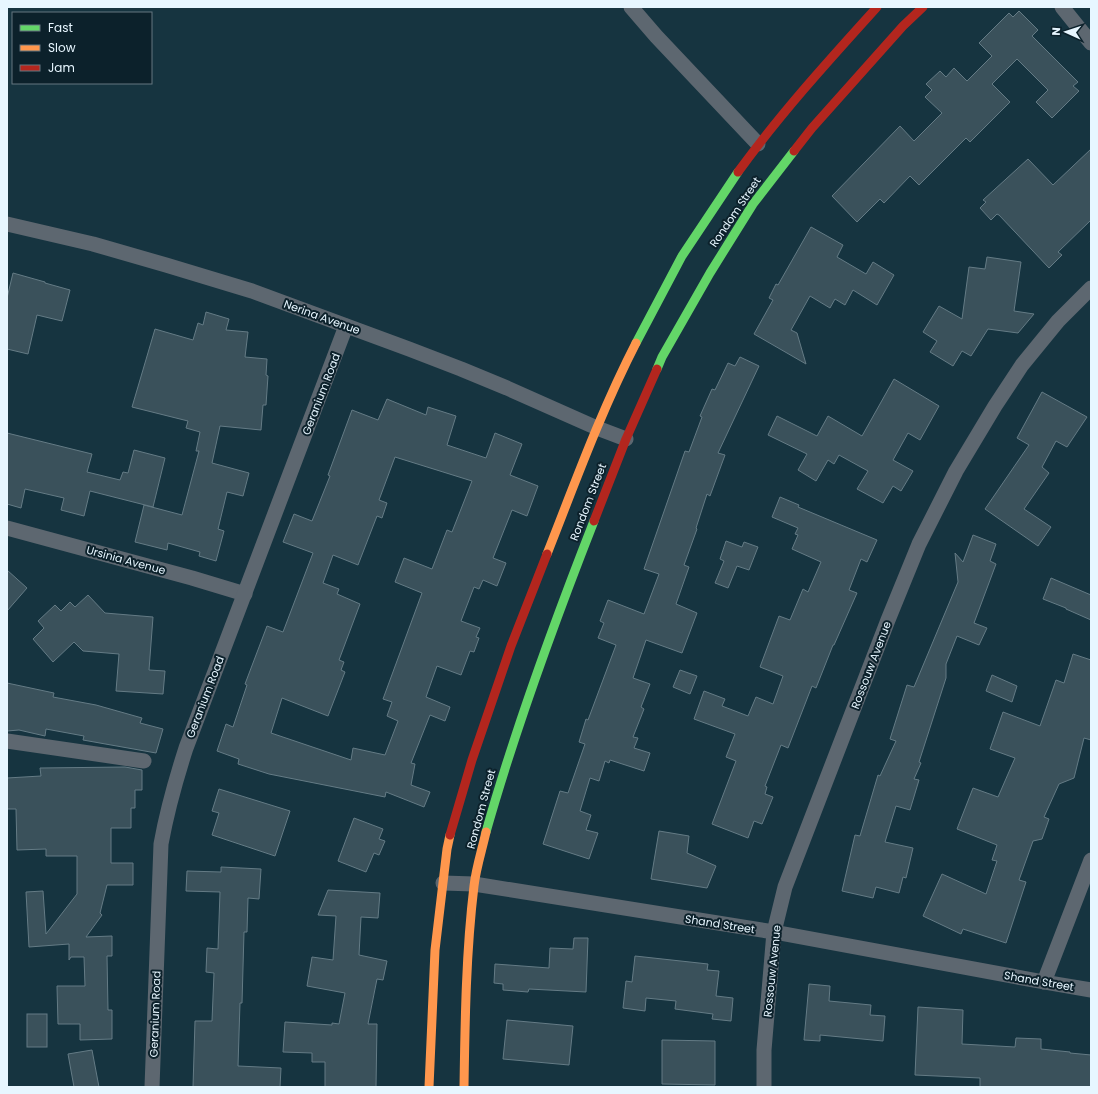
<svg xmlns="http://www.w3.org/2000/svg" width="1098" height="1094" viewBox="0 0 1098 1094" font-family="Poppins,sans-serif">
	<rect width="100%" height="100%" fill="#163440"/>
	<!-- building -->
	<g fill="#3a515b" stroke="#647b85" fill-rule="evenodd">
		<polygon points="1019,11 1038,30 1032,36 1078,82 1073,86 1079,91 1052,118 1036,102 1048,90 1017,59 992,84 1010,102 970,142 966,138 919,185 910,176 884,203 880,199 857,222 832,196 900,126 914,141 942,113 925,97 932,90 926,84 940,71 946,77 954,68 967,81 992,56 979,43 1009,13 1013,17"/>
		<polygon points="1091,149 1091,220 1058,252 1062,255 1049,268 999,215 997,214 991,220 980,208 986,202 983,200 1028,159 1053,185"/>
		<polygon points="811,227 843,245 837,257 866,274 873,262 894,275 877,305 853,290 845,305 835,299 830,308 810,296 791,330 797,333 806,364 754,334 773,300 769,298 776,284 778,285"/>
		<polygon points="987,257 1021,262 1014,311 1034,314 1018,333 988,329 971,356 962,351 953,366 930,352 937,341 923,332 939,306 962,319 969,267 985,269"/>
		<polygon points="13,273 45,282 45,283 70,290 62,321 37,315 28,354 7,349 7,298"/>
		<polygon points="206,312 229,319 226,330 248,332 245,357 267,359 266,375 268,376 266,405 263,405 261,430 220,426 212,463 249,473 243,496 227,492 218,529 224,531 216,561 199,556 200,552 168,543 167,550 135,542 144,505 182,515 199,451 196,451 200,432 186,428 188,421 132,407 155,329 193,340 198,323 203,325"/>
		<polygon points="740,357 759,366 718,453 725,455 710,496 707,494 696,528 697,529 684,565 689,567 676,604 697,613 682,653 646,640 633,678 650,684 641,707 644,709 633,737 638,738 634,748 650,753 644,771 610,760 609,763 605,761 599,781 590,778 580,811 591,815 586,830 598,833 589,859 543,844 560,791 568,793 585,744 579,742 586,719 588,720 616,645 598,638 604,623 600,621 608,600 644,614 659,574 644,569 685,451 689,452 702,417 700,416 712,389 715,390 728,363 735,366"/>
		<polygon points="894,379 939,406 920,440 908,433 893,460 913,471 901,491 893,486 883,503 857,489 868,471 839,455 834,464 828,460 816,481 798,470 807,454 768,435 777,416 817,436 828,416 862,436"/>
		<polygon points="1042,392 1087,417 1067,447 1056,441 1042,467 1049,473 1024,509 1051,527 1038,546 985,509 1029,445 1017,438"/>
		<path d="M387 399 426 415 428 407 456 416 447 445 486 458 495 433 522 444 510 475 538 486 527 516 512 510 493 558 506 563 497 586 483 580 479 589 474 587 461 621 480 628 476 637 479 638 474 652 470 651 461 675 437 666 426 697 450 707 445 721 430 715 411 763 415 764 411 785 430 792 424 807 386 792 385 797 269 774 238 764 239 759 217 751 226 724 233 727 247 685 245 684 267 626 283 632 313 553 283 542 294 514 312 521 330 476 328 475 352 410 378 420ZM395 457 472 481 452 532 447 530 432 569 404 558 395 582 422 593 383 699 392 702 387 716 398 721 385 755 353 748 351 760 271 733 282 698 328 716 345 672 341 670 344 662 339 660 360 604 337 594 339 589 323 583 333 555 358 565 377 516 382 518 387 503 379 500Z"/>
		<polygon points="7,433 92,454 87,472 120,480 123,472 128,473 134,450 165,458 153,507 90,491 84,516 61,510 64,498 25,489 21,508 7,504"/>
		<polygon points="780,497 799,505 798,507 877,540 867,562 861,559 849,590 857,593 834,645 833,645 816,688 812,686 788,748 781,745 765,786 767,787 765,794 773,797 762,824 754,821 748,838 712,824 736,761 726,757 735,734 694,719 704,691 725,699 722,706 748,716 756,697 773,704 783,676 760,667 779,616 790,620 803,589 808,592 821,562 792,549 798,535 795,534 798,528 772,517"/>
		<polygon points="973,535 996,544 990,561 996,564 974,623 987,628 979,645 957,636 946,664 946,678 919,762 921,763 914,779 919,780 910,810 896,806 885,842 913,848 906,878 903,877 899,893 876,887 873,898 842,891 855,835 860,836 878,775 880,776 896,741 890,739 907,685 914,687 958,582 955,553 963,562"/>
		<polygon points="726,541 742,547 744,542 758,547 749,570 737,566 728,588 715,583 724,561 720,559"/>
		<polygon points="7,570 27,588 7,611"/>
		<polygon points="1051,578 1091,595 1091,620 1066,609 1066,608 1043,599"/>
		<polygon points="88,595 105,613 153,617 149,670 165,671 163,694 116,691 119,654 83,651 74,642 53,662 33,639 44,628 38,621 55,605 61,611 70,602 75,607"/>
		<polygon points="1073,654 1091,660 1091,740 1084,738 1074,778 1059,784 1044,817 1049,819 1042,839 1033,841 1019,880 1026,882 1006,943 963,929 961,934 923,916 942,874 986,894 997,861 992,860 997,845 957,829 973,788 998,797 1015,758 990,749 1003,712 1040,726 1056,680 1064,683"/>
		<polygon points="680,670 697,676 690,694 673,687"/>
		<polygon points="992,675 1017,686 1012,702 986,691"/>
		<polygon points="7,683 54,693 53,697 96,705 142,718 140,723 163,729 156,753 83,740 84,736 46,729 45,736 19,730 7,731"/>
		<polygon points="125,767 142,770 142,790 135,790 135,808 131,808 131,828 111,828 111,863 133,863 133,885 107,885 100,913 102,915 86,937 112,936 112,956 107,956 108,1010 112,1010 112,1039 80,1040 80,1024 58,1024 57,986 85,986 84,957 71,957 69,960 69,944 29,947 26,892 43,891 46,934 77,894 77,856 46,856 46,849 17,850 16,809 7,809 7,778 41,776 40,768"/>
		<polygon points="219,789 290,811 275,856 212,835 219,813 212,811"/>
		<polygon points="354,818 383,829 379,839 385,841 379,855 374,853 366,872 338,861"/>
		<polygon points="659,831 689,836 687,853 716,866 707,888 651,879"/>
		<polygon points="221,867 261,869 259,899 248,898 247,932 244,932 242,1003 240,1003 238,1066 281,1068 280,1087 193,1087 195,1021 212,1021 214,973 206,972 207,948 218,949 220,892 186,891 187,871 221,872"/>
		<polygon points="328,890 380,893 378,918 361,917 359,955 387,961 383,980 377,979 368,1024 377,1024 376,1087 325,1087 325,1062 312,1062 312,1053 283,1052 285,1022 332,1025 332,1023 339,1024 345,993 307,986 312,957 333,960 336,916 318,915"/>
		<polygon points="574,938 588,938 586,992 529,989 528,992 503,990 503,984 494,983 495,964 549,968 550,948 573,949"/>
		<polygon points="635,956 708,964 707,970 719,971 716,996 733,998 731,1021 712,1019 713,1014 675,1009 676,1001 646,998 645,1011 623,1008 626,981 632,982"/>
		<polygon points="809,984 830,986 829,1001 871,1005 870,1015 885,1016 883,1041 820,1035 820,1041 804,1040"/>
		<polygon points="918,1007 963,1010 962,1044 1015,1047 1016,1038 1041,1039 1041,1049 1070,1052 1070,1053 1091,1055 1091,1087 980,1087 980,1078 915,1075"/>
		<rect x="27" y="1014" width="20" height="33"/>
		<polygon points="507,1020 573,1026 569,1065 503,1059"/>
		<polygon points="662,1040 715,1041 715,1085 662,1084"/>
		<polygon points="92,1050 99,1087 74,1087 68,1054"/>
	</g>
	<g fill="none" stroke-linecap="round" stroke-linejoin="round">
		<!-- street -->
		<g stroke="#5d6770" stroke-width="15">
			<polyline points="631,7 656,36 758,144"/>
			<polyline points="1062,7 1091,43"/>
			<polyline points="7,224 93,244 166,265 252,291 409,349 461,369 507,388 597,428 626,439"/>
			<polyline points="7,528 192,578 245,594"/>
			<polyline points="7,741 144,761"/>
			<polyline points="443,883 474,884 774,932 1044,982 1091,990"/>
			<polyline points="1044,982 1091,860"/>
			<path d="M152 1087 161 844C167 811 176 779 186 748L346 326"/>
			<polyline points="764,1087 764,1050 774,932 785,887 888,620 919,544 956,471 995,406 1022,365 1058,321 1091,288"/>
		</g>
		<!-- fast -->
		<g stroke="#63d668" stroke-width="9">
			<polyline points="636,343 682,256 738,172"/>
			<polyline points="657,369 662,357 710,273 753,204 794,151"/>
			<path d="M486 832C516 726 554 623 594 521"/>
		</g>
		<!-- slow -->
		<g stroke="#ff974d" stroke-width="9">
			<path d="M547 554C575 483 601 411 636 343"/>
			<polyline points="429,1087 435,950 447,849 450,835"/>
			<path d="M464 1087C465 1020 466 952 474 886 476 868 482 850 486 832"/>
		</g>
		<!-- jam -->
		<g stroke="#b3261e" stroke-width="9">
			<polyline points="794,151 812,128 903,26 923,7"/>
			<path d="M738 172C780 114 829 60 877 7"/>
			<polyline points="594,521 626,439 657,369"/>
			<polyline points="450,835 472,760 511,646 547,554"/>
		</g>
	</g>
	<g text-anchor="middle" stroke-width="4" stroke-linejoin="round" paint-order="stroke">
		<!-- street labels -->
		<g font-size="11" fill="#e7f6ff" stroke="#0c212b">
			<text transform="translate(735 212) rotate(-56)" y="4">Rondom Street</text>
			<text transform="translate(322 317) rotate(20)" y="4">Nerina Avenue</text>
			<text transform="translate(321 394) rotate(-69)" y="4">Geranium Road</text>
			<text transform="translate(588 502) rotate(-69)" y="4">Rondom Street</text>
			<text transform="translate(126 560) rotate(15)" y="4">Ursinia Avenue</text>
			<text transform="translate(871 665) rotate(-69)" y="4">Rossouw Avenue</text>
			<text transform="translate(205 697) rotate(-69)" y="4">Geranium Road</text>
			<text transform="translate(481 809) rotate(-75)" y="4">Rondom Street</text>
			<text transform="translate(720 924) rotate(9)" y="4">Shand Street</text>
			<text transform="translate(772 971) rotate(-84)" y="4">Rossouw Avenue</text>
			<text transform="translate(1039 981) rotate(10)" y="4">Shand Street</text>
			<text transform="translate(155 1014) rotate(-88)" y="4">Geranium Road</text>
		</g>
	</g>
	<!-- border -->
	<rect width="1098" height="1094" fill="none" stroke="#e7f6ff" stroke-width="16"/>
	<!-- legend -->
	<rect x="12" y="12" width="140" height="72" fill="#0c212b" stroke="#647680"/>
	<rect x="20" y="25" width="20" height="6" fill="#63d668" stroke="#647680"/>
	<text x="48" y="32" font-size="12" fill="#e7f6ff">Fast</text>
	<rect x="20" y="45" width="20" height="6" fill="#ff974d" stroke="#647680"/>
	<text x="48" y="52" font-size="12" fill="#e7f6ff">Slow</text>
	<rect x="20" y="65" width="20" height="6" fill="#b3261e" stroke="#647680"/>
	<text x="48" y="72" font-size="12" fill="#e7f6ff">Jam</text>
	<!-- north arrow -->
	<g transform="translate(1066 32) rotate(273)" stroke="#0c212b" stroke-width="3" paint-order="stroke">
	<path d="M0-3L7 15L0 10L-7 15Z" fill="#e7f6ff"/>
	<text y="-6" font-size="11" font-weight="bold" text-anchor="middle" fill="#e7f6ff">N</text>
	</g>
</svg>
